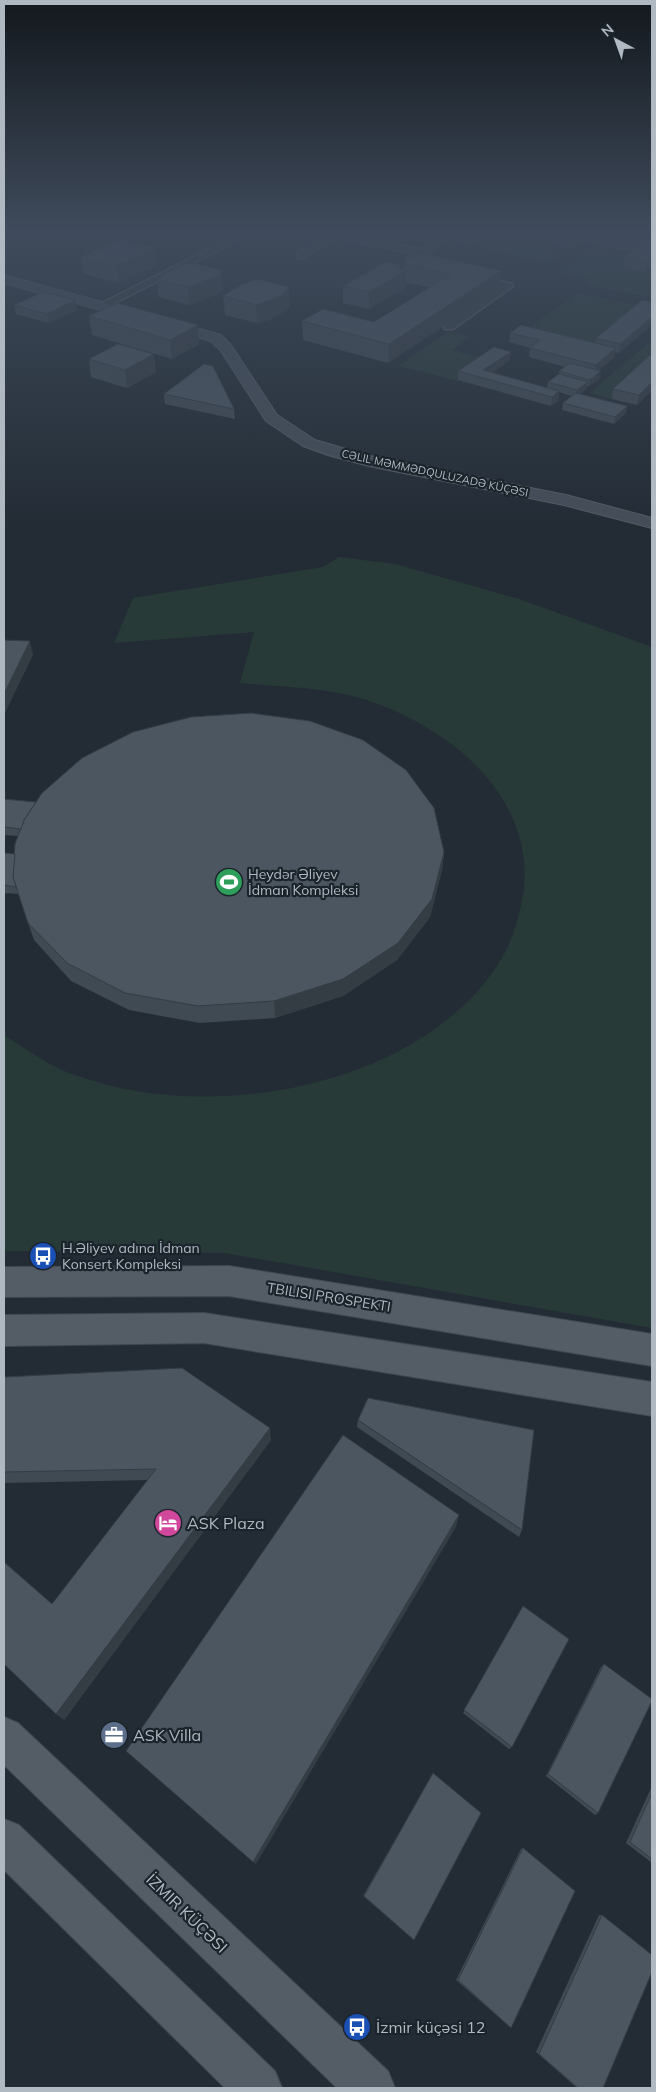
<svg xmlns="http://www.w3.org/2000/svg" width="656" height="2092" viewBox="0 0 656 2092" font-family="Mulish,sans-serif">
	<rect width="100%" height="100%" fill="#232c35"/>
	<!-- green -->
	<g fill="#273a38">
		<polygon points="507,233 542,240 534,246 564,253 551,263 484,250"/>
		<polygon points="589,249 603,249 637,256 624,267 652,273 652,284 645,290 652,292 652,298 585,284 591,279 557,272"/>
		<polygon points="577,293 642,307 594,347 526,330"/>
		<polygon points="450,331 470,336 452,350 488,360 458,381 398,366"/>
		<polygon points="652,340 652,361 612,399 590,393"/>
		<path d="M339 557 395 564 519 599 652 647V1328L225 1253 4 1251V1035C20 1045 35 1056 52 1065 66 1073 84 1078 100 1083 231 1120 427 1082 502 958 511 942 517 924 521 906 544 804 454 729 367 700 326 687 282 687 240 683L254 632 114 643 133 598 323 567Z"/>
	</g>
	<g fill="none" stroke-linecap="round" stroke-linejoin="round">
		<!-- minor casing -->
		<g stroke="#535c64" stroke-width="3">
			<g id="minor">
				<polygon points="243,232 255,232 105,308 97,308 96,306"/>
				<polygon points="317,232 336,232 421,249 446,232 457,232 416,261 429,264 429,268 410,265 406,260 414,253 336,238 303,258 297,258 297,254 326,236"/>
				<polygon points="471,273 512,284 513,286 453,329 445,329 444,327 445,325 500,287 467,278 466,276"/>
			</g>
		</g>
		<!-- secondary casing -->
		<g stroke="#535c64" stroke-width="2">
			<polygon id="secondary" points="4,275 221,335 231,345 277,415 315,440 370,456 566,495 652,518 652,528 564,505 369,466 328,455 303,446 266,421 221,351 211,341 4,283"/>
		</g>
		<!-- primary casing -->
		<g stroke="#3f474f" stroke-width="2">
			<g id="primary">
				<polygon points="229,1266 652,1334 652,1366 229,1296 4,1297 4,1267"/>
				<polygon points="204,1313 652,1382 652,1416 204,1343 4,1346 4,1315"/>
				<polygon points="4,1717 18,1723 388,2071 395,2088 337,2088 4,1765"/>
				<polygon points="4,1819 19,1825 275,2071 282,2088 225,2088 4,1870"/>
			</g>
		</g>
		<!-- minor -->
		<use href="#minor" fill="#363e46" fill-rule="evenodd"/>
		<!-- secondary -->
		<use href="#secondary" fill="#444d58" fill-rule="evenodd"/>
		<!-- primary -->
		<use href="#primary" fill="#545d66" fill-rule="evenodd"/>
	</g>
	<!-- wall -->
	<g fill="#404a53">
		<polygon points="379,232 415,232 397,242 378,238"/>
		<polygon points="454,232 496,232 475,246 453,242"/>
		<polygon points="507,232 616,232 647,238 652,234 652,266 645,272 623,267 625,256 631,252 581,242 571,249 549,244 550,238 546,237 542,240 507,233"/>
		<polygon points="81,257 157,265 119,283 84,274"/>
		<polygon points="404,263 501,271 499,289 388,363 303,340 302,321 374,322 430,288 406,282 406,287 369,309 343,303 343,286 401,269 403,269"/>
		<polygon points="157,279 223,289 216,295 189,305 159,297"/>
		<polygon points="223,296 290,306 283,312 272,319 257,323 225,315"/>
		<polygon points="642,300 619,353 615,352 614,358 598,371 600,378 589,386 587,386 586,389 580,394 627,406 626,413 614,424 562,410 563,403 572,396 559,392 558,401 551,406 458,380 458,371 509,361 492,373 547,388 548,382 559,374 559,371 565,367 529,357 530,348 509,342 510,333 595,343 596,338"/>
		<polygon points="14,305 77,310 49,323 16,314"/>
		<polygon points="89,316 199,344 172,359 92,335"/>
		<polygon points="652,353 652,390 637,405 612,399 613,389"/>
		<polygon points="89,359 156,372 127,388 91,377"/>
		<polygon points="164,394 234,409 235,419 165,404"/>
		<polygon points="4,799 444,852 442,870 430,917 397,960 343,996 275,1018 200,1023 129,1010 71,981 34,940 18,894 4,893 4,853 15,854 18,836 4,835"/>
		<polygon points="4,1377 271,1440 64,1720 52,1604 148,1480 4,1483"/>
		<polygon points="358,1420 522,1530 519,1537 357,1427"/>
		<polygon points="523,1606 512,1747 509,1749 463,1713"/>
		<polygon points="604,1664 598,1813 595,1815 546,1776 601,1667"/>
		<polygon points="433,1773 414,1940 363,1896"/>
		<polygon points="652,1786 652,1863 626,1843"/>
		<polygon points="523,1848 511,2028 456,1980 521,1849"/>
		<polygon points="599,1915 602,1915 603,2088 577,2088 536,2052"/>
	</g>
	<!-- shaded-wall -->
	<g fill="#343c44">
		<polygon points="398,232 415,232 397,242"/>
		<polygon points="481,232 496,232 475,246 476,235"/>
		<polygon points="543,232 547,232 546,237 542,240"/>
		<polygon points="581,232 583,232 581,242 571,249 573,238"/>
		<polygon points="155,248 157,265 119,283 116,266"/>
		<polygon points="652,257 652,266 645,272 647,261"/>
		<polygon points="401,265 400,274 407,270 406,287 369,309 369,292 396,268"/>
		<polygon points="222,270 223,289 216,295 189,305 188,287"/>
		<polygon points="501,271 499,289 388,363 389,344"/>
		<polygon points="289,287 290,306 283,312 272,319 257,323 256,305"/>
		<polygon points="76,300 77,310 49,323 47,314"/>
		<polygon points="652,317 652,325 619,353 620,344"/>
		<polygon points="198,325 199,344 172,359 170,340"/>
		<polygon points="616,348 614,358 594,374 596,365"/>
		<polygon points="511,352 509,361 485,378 483,370"/>
		<polygon points="154,354 156,372 127,388 125,370"/>
		<polygon points="601,371 600,378 589,386 590,380"/>
		<polygon points="588,382 586,389 576,397 577,390"/>
		<polygon points="652,382 652,390 637,405 639,395"/>
		<polygon points="559,391 558,401 551,406 552,397"/>
		<polygon points="627,406 626,413 614,424 615,417"/>
		<polygon points="30,641 33,655 4,715 4,694"/>
		<polygon points="444,852 442,870 430,917 397,960 343,996 275,1018 274,1001"/>
		<polygon points="270,1428 271,1440 64,1720 56,1714"/>
		<polygon points="459,1515 456,1527 256,1864 253,1862"/>
	</g>
	<!-- building -->
	<g fill="#4b5661" stroke="#343c44">
		<polygon points="461,232 481,232 476,235"/>
		<polygon points="553,232 581,232 573,238 551,233"/>
		<polygon points="591,232 616,232 647,238 652,234 652,257 647,261 625,256 643,242"/>
		<polygon points="121,239 155,248 116,266 81,257"/>
		<polygon points="421,253 501,271 389,344 302,321 323,309 374,322 451,274 404,263"/>
		<polygon points="386,262 401,265 396,268 407,270 369,292 343,286"/>
		<polygon points="191,263 222,270 215,277 188,287 157,279 177,267"/>
		<polygon points="257,279 289,287 283,294 272,300 256,305 223,296 243,284"/>
		<polygon points="43,292 76,300 47,314 14,305"/>
		<polygon points="642,300 652,302 652,317 620,344 596,338"/>
		<polygon points="117,303 198,325 170,340 89,316"/>
		<polygon points="521,325 616,348 596,365 530,348 540,340 510,333"/>
		<polygon points="118,344 154,354 125,370 89,359"/>
		<polygon points="494,347 511,352 483,370 559,391 552,397 458,371"/>
		<polygon points="652,353 652,382 639,395 613,389"/>
		<polygon points="570,363 601,371 590,380 559,371"/>
		<polygon points="204,364 213,366 234,409 164,394"/>
		<polygon points="559,374 588,382 577,390 548,382"/>
		<polygon points="576,393 627,406 615,417 563,403"/>
		<polygon points="4,640 30,641 4,694"/>
		<polygon points="251,713 310,721 363,740 406,770 434,808 444,852 432,899 398,943 343,979 274,1001 198,1006 125,993 67,963 28,923 13,877 15,844 24,820 42,793 82,758 133,732 191,717"/>
		<polygon points="4,799 36,802 24,820 21,829 4,827"/>
		<polygon points="4,853 15,854 13,877 16,887 4,885"/>
		<polygon points="182,1368 270,1428 56,1714 4,1664 4,1562 52,1604 156,1469 4,1472 4,1377"/>
		<polygon points="368,1398 534,1430 522,1530 358,1420"/>
		<polygon points="343,1435 459,1515 253,1862 126,1751"/>
		<polygon points="523,1606 569,1639 512,1747 464,1710"/>
		<polygon points="604,1664 652,1699 652,1701 598,1813 548,1774"/>
		<polygon points="433,1773 481,1813 414,1940 364,1896"/>
		<polygon points="652,1793 652,1859 630,1842"/>
		<polygon points="523,1848 575,1891 511,2028 458,1980"/>
		<polygon points="602,1915 652,1955 652,1972 603,2088 578,2088 539,2054"/>
	</g>
	<!-- sky -->
	<linearGradient id="sky" x2="0" y2="1"><stop stop-color="#13181d"/><stop offset="0.44" stop-color="#3f4b5c"/><stop offset="1" stop-color="#3f4b5c" stop-opacity="0"/></linearGradient>
	<rect width="656" height="525" fill="url(#sky)"/>
	<!-- icons -->
	<defs>
		<g id="stadium-disc" transform="scale(1.4375)"><circle r="9.5" fill="#2e9e5b" stroke="#1b232b"/><path d="M0-5a6.5 5 0 1 0 0 10a6.5 5 0 1 0 0-10ZM-3.5-1.8h7v3.6h-7Z" fill="#fff"/></g>
		<g id="bus-disc" transform="scale(1.4375)"><circle r="9.5" fill="#1a4fb4" stroke="#1b232b"/><path d="M-5-6H5V4H4V6H2V4H-2V6H-4V4H-5ZM-3.5-4V0h7V-4ZM-3.5 1.2v1.5H-2V1.2ZM2 1.2v1.5H3.5V1.2Z" fill="#fff"/></g>
		<g id="hotel-disc" transform="scale(1.4375)"><circle r="9.5" fill="#d1479c" stroke="#1b232b"/><path d="M-6-4.5h1.5V1H6V5H4.5V3h-9V5H-6ZM-4 0a1.8 1.8 0 1 1 3.6 0ZM.5 0V-2.5h3Q6-2.5 6 0Z" fill="#fff"/></g>
		<g id="office-disc" transform="scale(1.4375)"><circle r="9.5" fill="#5c6f8a" stroke="#1b232b"/><path d="M-6-3h4V-5.5h4V-3h4V5H-6ZM-1-4.5V-3h2v-1.5ZM-6 0V1H6V0Z" fill="#fff"/></g>
	</defs>
	<g fill-rule="evenodd">
		<use href="#stadium-disc" x="229" y="882"/>
		<use href="#bus-disc" x="43" y="1256"/>
		<use href="#hotel-disc" x="168" y="1523"/>
		<use href="#office-disc" x="114" y="1735"/>
		<use href="#bus-disc" x="357" y="2027"/>
	</g>
	<g text-anchor="middle" stroke-width="4.5" stroke-linejoin="round" paint-order="stroke">
		<!-- far-street labels -->
		<g font-size="11" fill="#b0b9c2" stroke="#1b232b">
			<text transform="translate(435 473) rotate(12)" y="4">CƏLIL MƏMMƏDQULUZADƏ KÜÇƏSI</text>
		</g>
		<!-- poi labels -->
		<g font-size="14" fill="#b0b9c2" stroke="#1b232b" text-anchor="start">
			<text x="248" y="879">Heydər Əliyev<tspan x="248" dy="16">İdman Kompleksi</tspan></text>
			<text x="62" y="1253">H.Əliyev adına İdman<tspan x="62" dy="16">Konsert Kompleksi</tspan></text>
		</g>
		<!-- street labels -->
		<g font-size="14" fill="#b0b9c2" stroke="#1b232b">
			<text transform="translate(329 1297) rotate(9)" y="5">TBILISI PROSPEKTI</text>
		</g>
		<!-- near-poi labels -->
		<g font-size="16" fill="#b0b9c2" stroke="#1b232b" text-anchor="start">
			<text x="187" y="1529">ASK Plaza</text>
			<text x="133" y="1741">ASK Villa</text>
			<text x="376" y="2033">İzmir küçəsi 12</text>
		</g>
		<!-- near-street labels -->
		<g font-size="16" fill="#b0b9c2" stroke="#1b232b">
			<text transform="translate(187 1913) rotate(44)" y="6">İZMIR KÜÇƏSI</text>
		</g>
	</g>
	<!-- border -->
	<rect width="656" height="2092" fill="none" stroke="#b0b9c2" stroke-width="10"/>
	<!-- north arrow -->
	<g transform="translate(616 40) rotate(319)" stroke="#1b232b" stroke-width="4" paint-order="stroke">
	<path d="M0-4L9 19L0 12L-9 19Z" fill="#b0b9c2"/>
	<text y="-8" font-size="14" font-weight="bold" text-anchor="middle" fill="#b0b9c2">N</text>
	</g>
</svg>
